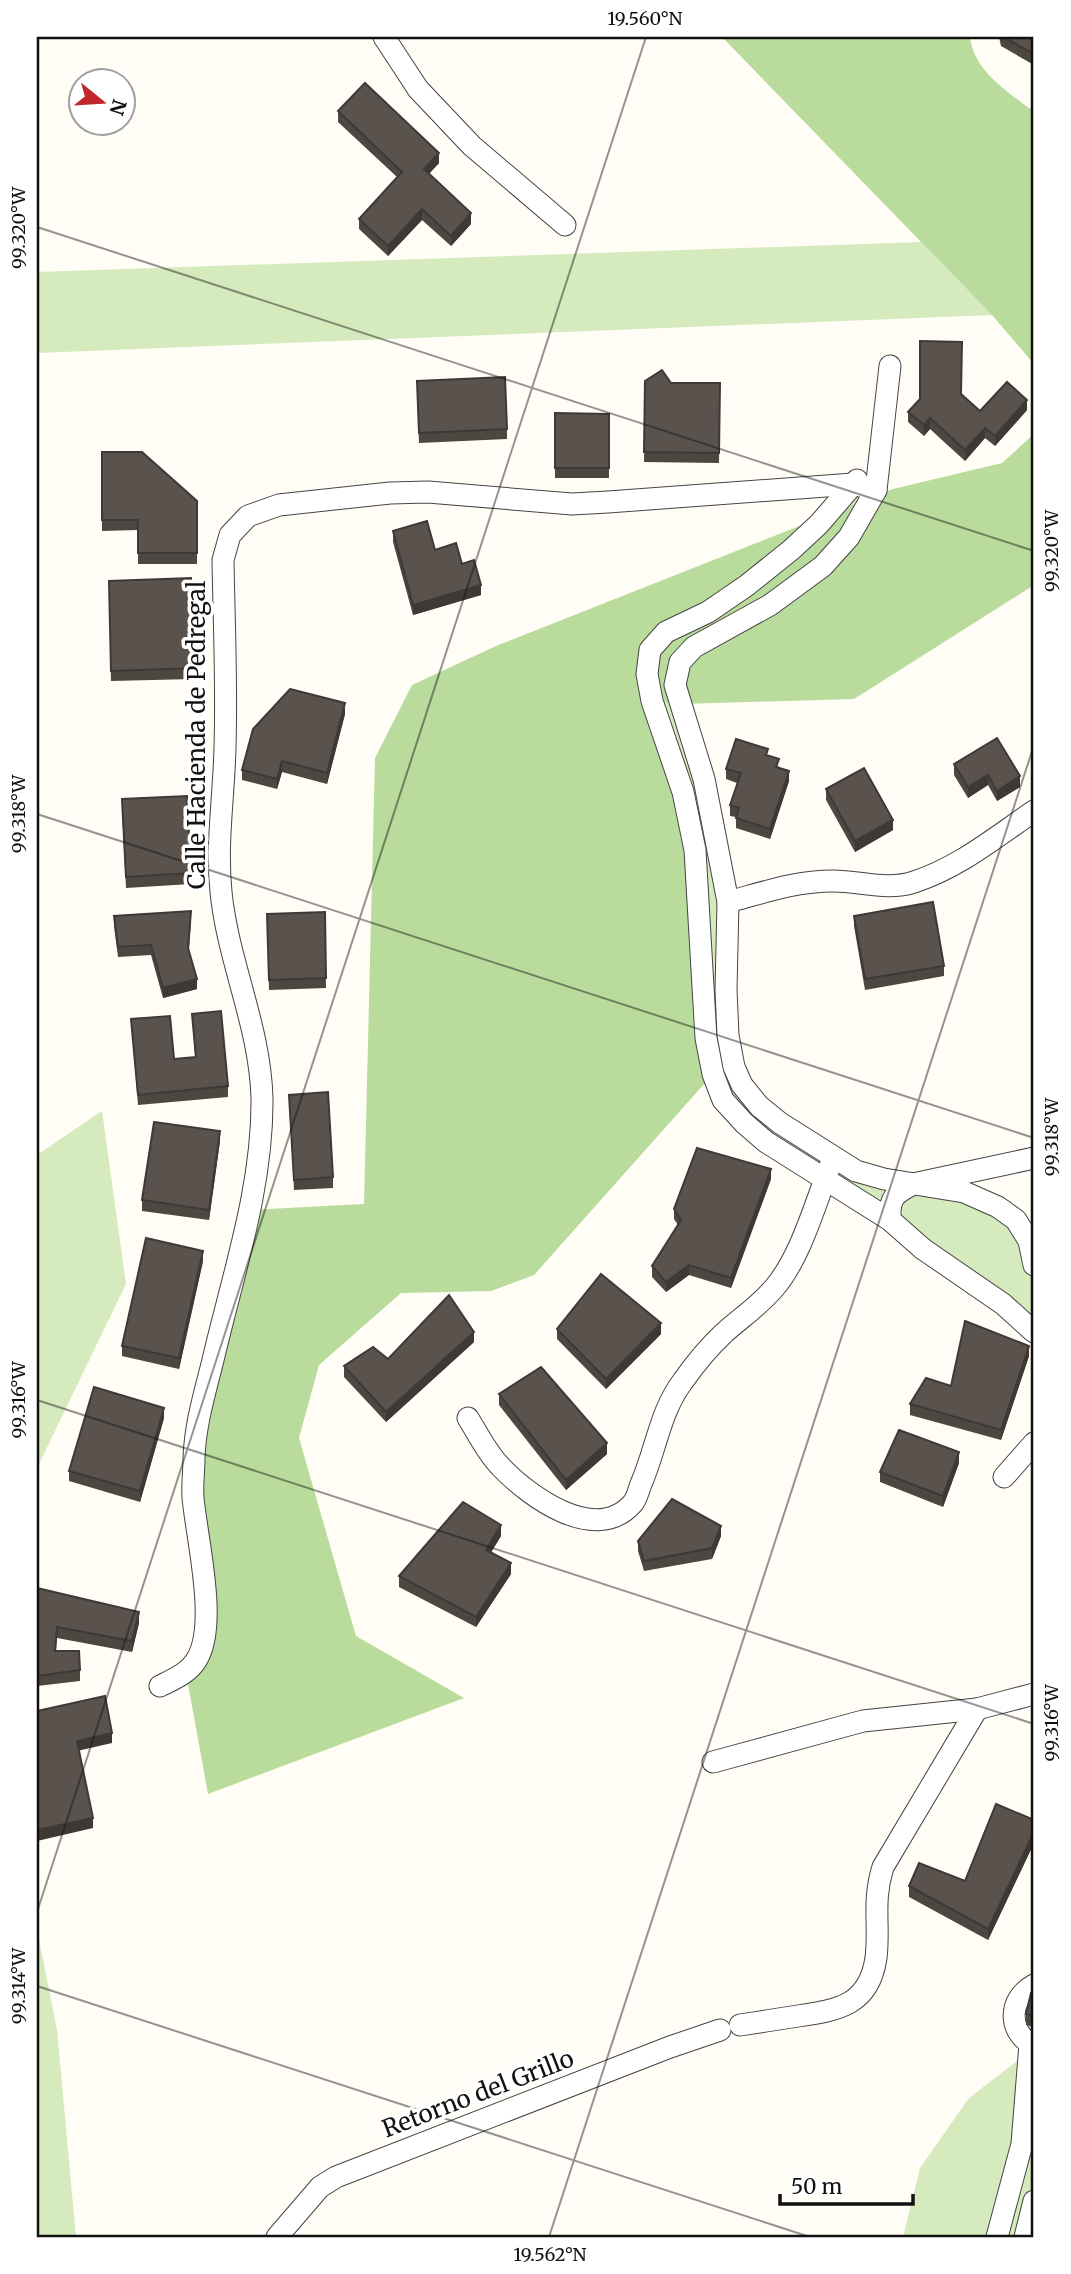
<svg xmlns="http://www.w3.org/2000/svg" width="1071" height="2274" viewBox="0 0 1071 2274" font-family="Merriweather,serif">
	<rect width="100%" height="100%" fill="#fffdf5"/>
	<!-- green -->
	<g fill="#d5ebbd">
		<polygon points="921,242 992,315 37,353 37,272"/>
		<polygon points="878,475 849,537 680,662 704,779 742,1085 833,1158 998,1207 1034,1265 1034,1332 723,1100 650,650"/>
		<polygon points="102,1111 126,1284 37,1468 37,1155"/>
		<polygon points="37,1929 57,2030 76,2237 37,2237"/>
		<polygon points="1034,1985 1034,2201 1025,2237 903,2237 920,2168 969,2098 1017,2061 1029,2060 1017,2031"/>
	</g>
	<!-- forest -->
	<g fill="#b9dc9c">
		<path d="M722 37H970C974 70 1004 89 1029 108H1034V364L992 315Z"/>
		<polygon points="1034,434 1034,585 854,699 679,704 652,701 683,792 713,1074 534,1275 491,1291 401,1293 319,1365 299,1438 356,1636 464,1698 208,1794 186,1673 197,1660 193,1494 250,1210 364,1204 375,758 412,685 496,646 893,489 1002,463"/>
	</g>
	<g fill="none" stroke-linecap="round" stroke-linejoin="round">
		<!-- minor casing -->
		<g stroke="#444" stroke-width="23">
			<g id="minor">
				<polyline points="384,37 418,89 472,146 565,225"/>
				<polyline points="890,366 876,490 849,537 823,566 770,605 694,647 680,662 675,685 704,779 728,902 726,990 728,1035 734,1067 742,1085 759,1106 780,1123 856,1171 884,1179 964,1192 998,1207 1016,1220 1029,1241 1034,1265"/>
				<polyline points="857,480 819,524 791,550 746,586 708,612 666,632 650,650 647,674 652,701 683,792 695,850 706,1038 713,1074 723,1100 744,1123 766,1142 890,1220 923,1249 1003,1304 1034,1332"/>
				<path d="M728 902C765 892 796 881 833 881 861 881 887 891 914 882 958 868 996 837 1034 811"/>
				<path d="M890 1220C889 1198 894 1194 913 1184L1034 1158"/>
				<path d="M468 1418C478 1434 487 1453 500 1466 528 1496 596 1546 633 1503 637 1498 639 1489 641 1484 656 1450 660 1411 683 1381 695 1364 709 1347 724 1333 742 1317 760 1305 775 1287 801 1256 815 1204 830 1166"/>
				<polyline points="1004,1477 1034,1443"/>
				<path d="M160 1686C174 1679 189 1673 197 1659 218 1624 197 1540 193 1498 192 1485 194 1471 194 1458 195 1425 205 1392 213 1360 233 1274 263 1187 262 1098 260 1026 228 962 221 892 216 843 224 796 225 747 227 685 224 622 223 560L230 535 248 516 279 505 390 493 428 492 572 504 608 502 853 484 876 490"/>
				<polyline points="713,1762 863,1721 977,1709 1034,1694"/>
				<path d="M1034 1985C1008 1999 1007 2032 1034 2046"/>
				<path d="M740 2025C759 2022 779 2019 798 2016 839 2010 869 2005 876 1958 880 1925 872 1902 883 1867L977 1709"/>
				<polyline points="277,2237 320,2187 336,2177 670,2047 720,2030"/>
				<polyline points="997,2237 1022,2144 1030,2044"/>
				<polyline points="1025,2237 1034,2201"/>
			</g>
		</g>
		<!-- minor -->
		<use href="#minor" stroke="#fff" stroke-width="21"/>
	</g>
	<!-- wall -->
	<g fill="#4d4742">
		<polygon points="999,37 1034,37 1034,65 1001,46"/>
		<polygon points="338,111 439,163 429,174 471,224 451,246 422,220 388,256 359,229 359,219 397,177 338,122"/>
		<polygon points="645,381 671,383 720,383 719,463 644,462"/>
		<polygon points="417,391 507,429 507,439 419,443"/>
		<polygon points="961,394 980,411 1027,410 995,446 985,438 965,461 930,429 924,436 908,422 908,412"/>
		<polygon points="555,413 609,414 609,478 555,478"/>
		<polygon points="102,452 197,501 197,564 138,564 138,530 102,531"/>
		<polygon points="393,531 435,550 462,564 481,595 413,615 393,542"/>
		<polygon points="191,578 194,679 111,681 109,581"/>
		<polygon points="345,714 327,784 282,772 277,789 242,780 242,770"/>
		<polygon points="768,756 779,767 789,781 770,839 736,828 736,817 730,816 730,805 737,783 726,779 726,769"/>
		<polygon points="954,764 1020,787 997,801 988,785 968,798 954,775"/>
		<polygon points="826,789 893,830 855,852 826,800"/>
		<polygon points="122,810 191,873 191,884 126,888"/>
		<polygon points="325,912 326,988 269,990 267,914"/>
		<polygon points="114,916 191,921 189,950 197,989 163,998 151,955 118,957 114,926"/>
		<polygon points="854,916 944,966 944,976 865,990 854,926"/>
		<polygon points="192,1014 228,1086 228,1097 138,1105 131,1019 174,1059 195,1057"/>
		<polygon points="289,1095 333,1177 333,1188 294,1190"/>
		<polygon points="220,1141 209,1220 142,1211 142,1200"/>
		<polygon points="771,1179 731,1288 689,1275 666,1292 652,1277 652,1266 678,1225 674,1219 674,1209"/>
		<polygon points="203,1261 179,1369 122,1356 122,1346"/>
		<polygon points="557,1329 661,1334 606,1389 557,1339"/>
		<polygon points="474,1342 386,1422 344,1377 344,1366"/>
		<polygon points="1029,1356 1001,1440 910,1415 910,1404 951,1386"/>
		<polygon points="499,1394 607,1454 566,1490 499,1405"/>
		<polygon points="164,1418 140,1502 69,1481 69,1471"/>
		<polygon points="959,1463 943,1507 880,1482 880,1472"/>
		<polygon points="501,1536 490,1553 511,1574 476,1627 399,1587 399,1576"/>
		<polygon points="721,1536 712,1559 644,1571 638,1551 638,1541"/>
		<polygon points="37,1588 139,1623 132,1652 57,1638 56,1651 80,1670 80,1681 37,1686"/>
		<polygon points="1034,1820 1034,1843 988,1940 909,1897 909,1886 965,1881"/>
		<polygon points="1034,1994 1034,2027 1026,2025 1026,2014"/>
	</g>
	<!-- shaded-wall -->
	<g fill="#3f3936">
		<polygon points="439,153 439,163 424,179 424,169"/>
		<polygon points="422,209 422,220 388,256 388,246"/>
		<polygon points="471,213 471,224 451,246 451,236"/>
		<polygon points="1027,400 1027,410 995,446 995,436"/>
		<polygon points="930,418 930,429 924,436 924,425"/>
		<polygon points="985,428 985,438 965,461 965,450"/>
		<polygon points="481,585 481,595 413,615 413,605"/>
		<polygon points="345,703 345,714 327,784 327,773"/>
		<polygon points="282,761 282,772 277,789 277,779"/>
		<polygon points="789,771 789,781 770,839 770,829"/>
		<polygon points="988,775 988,785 968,798 968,787"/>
		<polygon points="1020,776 1020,787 997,801 997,791"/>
		<polygon points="893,820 893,830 855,852 855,841"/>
		<polygon points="197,979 197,989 163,998 163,988"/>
		<polygon points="220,1131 220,1141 209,1220 209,1210"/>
		<polygon points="771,1169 771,1179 731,1288 731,1278"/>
		<polygon points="203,1251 203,1261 179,1369 179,1358"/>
		<polygon points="689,1265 689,1275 666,1292 666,1282"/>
		<polygon points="661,1323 661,1334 606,1389 606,1379"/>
		<polygon points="474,1332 474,1342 386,1422 386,1412"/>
		<polygon points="1029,1346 1029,1356 1001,1440 1001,1430"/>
		<polygon points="164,1408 164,1418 140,1502 140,1491"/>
		<polygon points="607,1443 607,1454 566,1490 566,1480"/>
		<polygon points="959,1452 959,1463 943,1507 943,1496"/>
		<polygon points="501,1525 501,1536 486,1561 486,1550"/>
		<polygon points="721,1526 721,1536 712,1559 712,1548"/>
		<polygon points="511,1563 511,1574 476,1627 476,1617"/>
		<polygon points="139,1612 139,1623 132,1652 132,1641"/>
		<polygon points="112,1733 112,1743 77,1751 77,1741"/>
		<polygon points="93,1818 93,1828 37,1841 37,1830"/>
		<polygon points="1034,1832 1034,1843 988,1940 988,1929"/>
	</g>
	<!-- building -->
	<g fill="#5a524d" stroke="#3f3936" stroke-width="2">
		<polygon points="1003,37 1034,37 1034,54"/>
		<polygon points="365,83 439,153 424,169 471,213 451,236 422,209 388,246 359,219 402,172 338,111"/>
		<polygon points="920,341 962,342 961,394 980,411 1007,382 1027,400 995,436 985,428 965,450 930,418 924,425 908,412 920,399"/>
		<polygon points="662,370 671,383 720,383 719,453 644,452 645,381"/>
		<polygon points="505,377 507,429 419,433 417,381"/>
		<polygon points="555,413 609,414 609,468 555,468"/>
		<polygon points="102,452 142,452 197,501 197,553 138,553 138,520 102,520"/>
		<polygon points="427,521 435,550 456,543 462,564 474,560 481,585 413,605 393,531"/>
		<polygon points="191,578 194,668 111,671 109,581"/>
		<polygon points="290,689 345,703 327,773 282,761 277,779 242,770 253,729"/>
		<polygon points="997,738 1020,776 997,791 988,775 968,787 954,764"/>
		<polygon points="736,739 768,749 766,755 779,759 776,767 789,771 770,829 736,818 739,808 730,805 741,773 726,769"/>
		<polygon points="864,768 893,820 855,841 826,789"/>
		<polygon points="187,796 191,873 126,877 122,799"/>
		<polygon points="933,902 944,966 865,979 854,916"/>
		<polygon points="191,911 188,948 197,979 163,988 151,945 118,947 114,916"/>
		<polygon points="325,912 326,978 269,980 267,914"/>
		<polygon points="221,1011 228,1086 138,1095 131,1019 170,1016 174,1059 196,1057 192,1014"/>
		<polygon points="328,1092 333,1177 294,1180 289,1095"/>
		<polygon points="154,1122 220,1131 209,1210 142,1200"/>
		<polygon points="697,1148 771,1169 731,1278 689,1265 666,1282 652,1266 681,1220 674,1209"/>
		<polygon points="146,1238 203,1251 179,1358 122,1346"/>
		<polygon points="601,1274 661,1323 606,1379 557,1329"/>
		<polygon points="449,1295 474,1332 386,1412 344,1366 373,1347 388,1359"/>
		<polygon points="965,1321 1029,1346 1001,1430 910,1404 926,1378 951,1386"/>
		<polygon points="541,1367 607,1443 566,1480 499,1394"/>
		<polygon points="94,1387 164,1408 140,1491 69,1471"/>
		<polygon points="899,1430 959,1452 943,1496 880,1472"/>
		<polygon points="672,1499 721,1526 712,1548 644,1561 638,1541"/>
		<polygon points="463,1502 501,1525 486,1550 511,1563 476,1617 399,1576"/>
		<polygon points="37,1588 139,1612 132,1641 57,1627 55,1651 79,1651 80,1670 37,1676"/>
		<polygon points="105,1696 112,1733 77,1741 93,1818 37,1830 37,1711"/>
		<polygon points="996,1804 1034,1820 1034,1832 988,1929 909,1886 919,1863 965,1881"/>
		<polygon points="1031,1993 1034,1994 1034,2016 1026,2014"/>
	</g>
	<!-- ticks -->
	<path fill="none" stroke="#111" stroke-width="2" stroke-opacity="0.45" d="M37 227 1034 551M37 814 1034 1138M37 1400 1034 1724M37 1912 646 37M37 1986 810 2237M549 2237 1034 745"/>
	<g text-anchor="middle" stroke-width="7" stroke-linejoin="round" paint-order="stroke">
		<!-- street labels -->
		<g font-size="24" fill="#111" stroke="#fff">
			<text transform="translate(197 735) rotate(-90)" y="8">Calle Hacienda de Pedregal</text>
			<text transform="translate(478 2094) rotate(-21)" y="8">Retorno del Grillo</text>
		</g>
	</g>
	<!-- border -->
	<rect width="1071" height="2274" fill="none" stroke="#ffffff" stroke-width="77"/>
	<!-- north arrow -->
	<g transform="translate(102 102) rotate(108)"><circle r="33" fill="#ffffff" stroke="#a0a0a0" stroke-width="2"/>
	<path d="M0-5L12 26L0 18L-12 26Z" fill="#c4262e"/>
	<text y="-10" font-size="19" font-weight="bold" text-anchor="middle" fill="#111111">N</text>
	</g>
	<!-- scale -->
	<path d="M780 2194v10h133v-10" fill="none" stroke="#111111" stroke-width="3.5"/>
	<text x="791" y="2194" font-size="21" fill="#111111" stroke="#ffffff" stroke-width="5" paint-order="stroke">50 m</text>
	<rect x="38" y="38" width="994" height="2198" fill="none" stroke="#111" stroke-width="2.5"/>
	<g font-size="18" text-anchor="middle" fill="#111">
		<text x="645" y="25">19.560°N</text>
		<text transform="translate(19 228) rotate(-90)" y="6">99.320°W</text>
		<text transform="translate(1052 551) rotate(-90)" y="6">99.320°W</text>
		<text transform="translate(19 814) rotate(-90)" y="6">99.318°W</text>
		<text transform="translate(1052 1137) rotate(-90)" y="6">99.318°W</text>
		<text transform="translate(19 1400) rotate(-90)" y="6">99.316°W</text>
		<text transform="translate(1052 1723) rotate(-90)" y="6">99.316°W</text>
		<text transform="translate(19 1986) rotate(-90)" y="6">99.314°W</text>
		<text x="550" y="2261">19.562°N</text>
	</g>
</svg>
